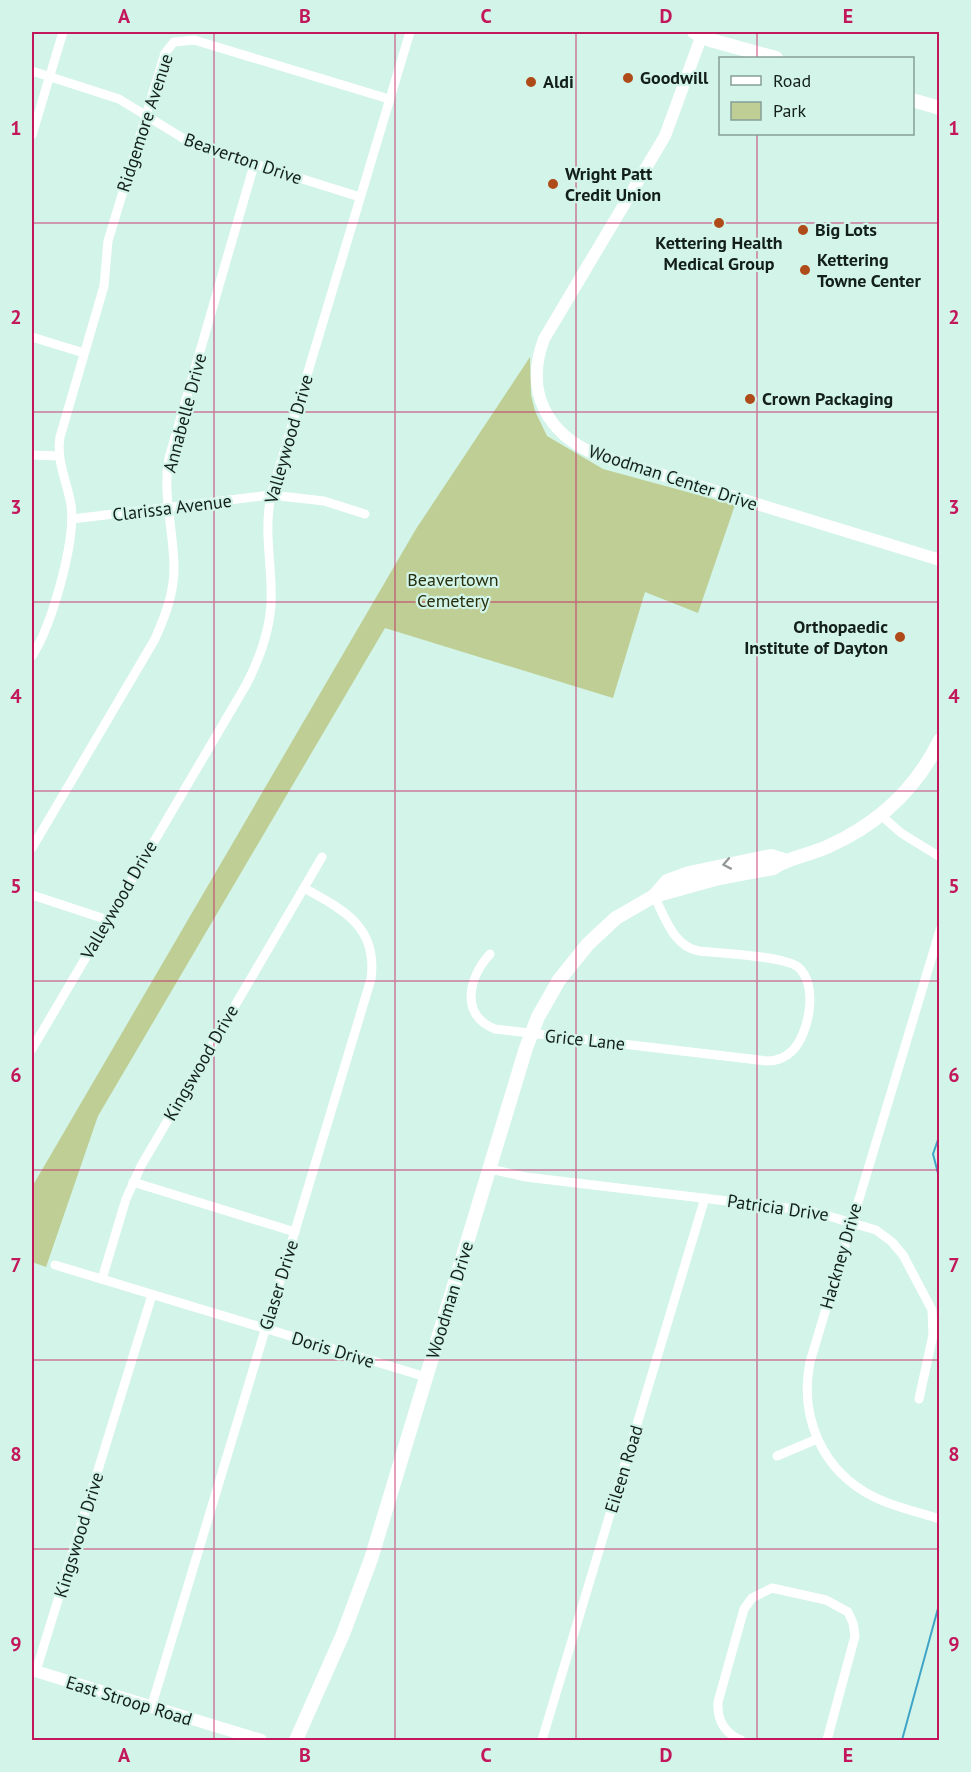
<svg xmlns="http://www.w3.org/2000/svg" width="971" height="1772" viewBox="0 0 971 1772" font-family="'PT Sans',sans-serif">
	<rect width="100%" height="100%" fill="#d3f4e8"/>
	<!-- green -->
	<polygon fill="#bece94" points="530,357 531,395 535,411 547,436 603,469 735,505 698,613 645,592 613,698 385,628 98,1116 46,1267 32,1262 32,1187 416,529"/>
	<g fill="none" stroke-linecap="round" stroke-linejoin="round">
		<!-- stream -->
		<g stroke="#3ea5c7" stroke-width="2">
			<polyline points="940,1134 933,1154 940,1181"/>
			<polyline points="902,1740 940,1601"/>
		</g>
		<!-- street -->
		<g stroke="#fff" stroke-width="9">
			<polyline points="32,71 119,99 194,145 360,197"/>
			<polyline points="32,135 63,32"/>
			<polyline points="32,337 84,353"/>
			<polyline points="32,455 59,456"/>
			<polyline points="72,519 271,495 324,501 365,514"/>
			<path d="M32 656C52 625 76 541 71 505 67 481 56 461 60 437L104 286 108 241 165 53 174 42 194 40 389 99"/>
			<polyline points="882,816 901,833 940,857"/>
			<path d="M32 848 155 639C165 616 174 594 174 568 174 532 162 494 169 458L254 165"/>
			<polyline points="32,895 108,920"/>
			<path d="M940 930 810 1362C799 1417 822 1471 874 1497 894 1507 918 1512 940 1519"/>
			<path d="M490 954C469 977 459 1015 495 1029L767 1061C776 1061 785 1058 792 1051 809 1035 819 984 798 967 784 956 719 953 699 951 673 946 665 917 654 896"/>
			<path d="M32 1049 246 685C259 660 269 633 271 605 273 566 263 535 271 495L410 32"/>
			<polyline points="490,1169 526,1177 811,1211 876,1230 892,1242 903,1255 932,1310 933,1335 919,1399"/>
			<polyline points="133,1182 295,1232"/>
			<polyline points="55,1265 426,1377"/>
			<polyline points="102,1279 126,1199 141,1166 322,857"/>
			<polyline points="777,1456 817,1439"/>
			<polyline points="36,1671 152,1295"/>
			<path d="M151 1708 371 979C378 927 344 910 304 888"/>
			<polyline points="542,1740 705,1198"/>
			<path d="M741 1740C724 1733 717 1720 718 1702L744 1609 752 1598 772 1588 826 1600 848 1612 853 1623 855 1636 827 1740"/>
		</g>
		<!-- secondary -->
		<g stroke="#fff" stroke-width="12">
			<path d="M703 32 665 136 544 339C524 392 547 434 597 455L940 560"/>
			<polyline points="32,1670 261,1740"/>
		</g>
		<!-- primary -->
		<g stroke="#fff" stroke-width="14">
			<polyline points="694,32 710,40 776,58"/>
			<polyline points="912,100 940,108"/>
			<polyline points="654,896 667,881 689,873 771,856 784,860"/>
			<path d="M296 1740 343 1634 371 1559 526 1048 538 1017 559 980 588 944 616 918 654 896 719 878 773 868C790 857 810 855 829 846 878 824 916 789 940 740"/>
		</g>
	</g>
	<!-- one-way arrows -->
	<defs><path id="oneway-chevron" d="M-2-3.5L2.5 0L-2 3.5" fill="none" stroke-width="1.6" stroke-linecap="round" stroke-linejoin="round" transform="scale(1.5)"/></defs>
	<use stroke="#959a98" href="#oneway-chevron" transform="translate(727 864) rotate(169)"/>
	<!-- grid -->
	<path fill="none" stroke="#c2185b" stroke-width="1.5" stroke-opacity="0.55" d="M214 32V1740M395 32V1740M576 32V1740M757 32V58M757 134V1740M32 223H940M32 412H940M32 602H940M32 791H940M32 981H940M32 1170H940M32 1360H940M32 1549H940"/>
	<!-- markers -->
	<g fill="#af4b18" stroke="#d3f4e8" stroke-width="2">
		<circle cx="628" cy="78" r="6"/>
		<circle cx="531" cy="82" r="6"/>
		<circle cx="553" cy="184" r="6"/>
		<circle cx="719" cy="223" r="6"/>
		<circle cx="803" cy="230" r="6"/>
		<circle cx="805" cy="270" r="6"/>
		<circle cx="750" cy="399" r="6"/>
		<circle cx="900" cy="637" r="6"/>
	</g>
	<g text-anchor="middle" stroke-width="4.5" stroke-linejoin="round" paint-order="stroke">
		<!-- poi labels -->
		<g font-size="18" font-weight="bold" fill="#131f1b" stroke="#d3f4e8" text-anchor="start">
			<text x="640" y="84">Goodwill</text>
			<text x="543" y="88">Aldi</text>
			<text x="565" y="180">Wright Patt<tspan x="565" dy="21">Credit Union</tspan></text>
			<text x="815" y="236">Big Lots</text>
			<text x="719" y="249" text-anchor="middle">Kettering Health<tspan x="719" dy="21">Medical Group</tspan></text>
			<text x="817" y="266">Kettering<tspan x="817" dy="21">Towne Center</tspan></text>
			<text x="762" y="405">Crown Packaging</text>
			<text x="888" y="633" text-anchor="end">Orthopaedic<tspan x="888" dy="21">Institute of Dayton</tspan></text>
		</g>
		<!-- street labels -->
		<g font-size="18" fill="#131f1b" stroke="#d3f4e8">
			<text transform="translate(145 123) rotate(-72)" y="6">Ridgemore Avenue</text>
			<text transform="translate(243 159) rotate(19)" y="6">Beaverton Drive</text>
			<text transform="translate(185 413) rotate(-75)" y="6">Annabelle Drive</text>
			<text transform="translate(289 439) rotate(-74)" y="6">Valleywood Drive</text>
			<text transform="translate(673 478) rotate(18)" y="6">Woodman Center Drive</text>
			<text transform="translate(172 508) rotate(-7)" y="6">Clarissa Avenue</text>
			<text transform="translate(119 900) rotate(-60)" y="6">Valleywood Drive</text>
			<text transform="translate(585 1040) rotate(6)" y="6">Grice Lane</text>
			<text transform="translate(201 1063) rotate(-60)" y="6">Kingswood Drive</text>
			<text transform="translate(778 1208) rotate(8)" y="6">Patricia Drive</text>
			<text transform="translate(841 1256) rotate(-74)" y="6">Hackney Drive</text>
			<text transform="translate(279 1285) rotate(-73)" y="6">Glaser Drive</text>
			<text transform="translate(450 1300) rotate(-73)" y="6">Woodman Drive</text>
			<text transform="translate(333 1350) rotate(17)" y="6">Doris Drive</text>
			<text transform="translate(624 1469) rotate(-73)" y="6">Eileen Road</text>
			<text transform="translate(79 1535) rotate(-73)" y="6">Kingswood Drive</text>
			<text transform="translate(129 1701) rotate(17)" y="6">East Stroop Road</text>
		</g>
		<!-- park labels -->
		<g font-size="18" fill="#272f0d" stroke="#d3f4e8">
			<text x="453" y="586">Beavertown<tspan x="453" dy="21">Cemetery</tspan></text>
		</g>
	</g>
	<!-- border -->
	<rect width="971" height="1772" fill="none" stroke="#d3f4e8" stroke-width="66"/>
	<!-- legend -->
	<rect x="719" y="57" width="195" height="78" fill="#d3f4e8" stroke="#869f96" stroke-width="1.5"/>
	<rect x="731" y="76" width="30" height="9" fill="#ffffff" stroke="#869f96" stroke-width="1.5"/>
	<text x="773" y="87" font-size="18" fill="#131f1b">Road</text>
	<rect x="731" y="102" width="30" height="18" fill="#bece94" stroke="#869f96" stroke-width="1.5"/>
	<text x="773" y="117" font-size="18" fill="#131f1b">Park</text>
	<rect x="33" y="33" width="905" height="1706" fill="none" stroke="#c2185b" stroke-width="2"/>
	<g font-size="20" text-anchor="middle" font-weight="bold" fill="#c2185b">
		<text x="124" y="23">A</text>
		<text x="305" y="23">B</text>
		<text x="486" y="23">C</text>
		<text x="666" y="23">D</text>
		<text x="848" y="23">E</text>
		<text x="16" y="135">1</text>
		<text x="954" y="135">1</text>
		<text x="16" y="324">2</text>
		<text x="954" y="324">2</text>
		<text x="16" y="514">3</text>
		<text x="954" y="514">3</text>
		<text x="16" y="703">4</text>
		<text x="954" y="703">4</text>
		<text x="16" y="893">5</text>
		<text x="954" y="893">5</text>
		<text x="16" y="1082">6</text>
		<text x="954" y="1082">6</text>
		<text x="16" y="1272">7</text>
		<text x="954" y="1272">7</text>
		<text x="16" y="1461">8</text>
		<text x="954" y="1461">8</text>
		<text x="16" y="1651">9</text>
		<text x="954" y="1651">9</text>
		<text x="124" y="1762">A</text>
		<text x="305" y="1762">B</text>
		<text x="486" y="1762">C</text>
		<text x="666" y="1762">D</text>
		<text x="848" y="1762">E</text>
	</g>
</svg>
